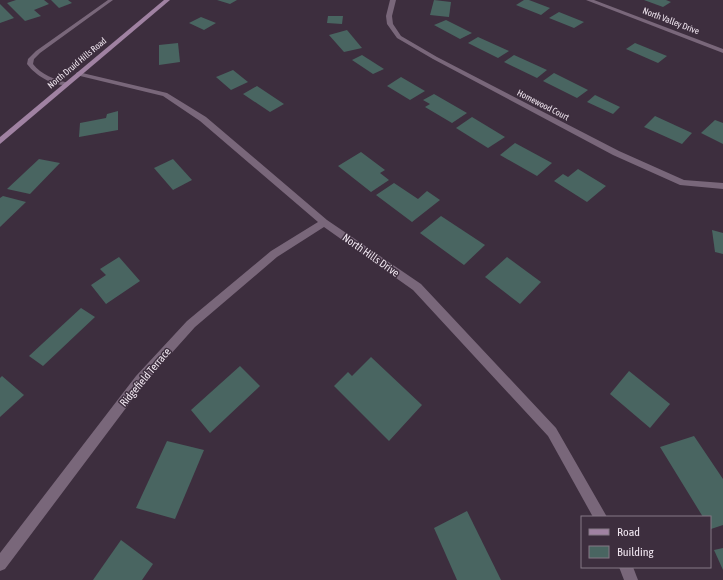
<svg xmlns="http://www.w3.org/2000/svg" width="723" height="580" viewBox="0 0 723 580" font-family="'Asap Condensed',sans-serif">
	<rect width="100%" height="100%" fill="#3d2e3e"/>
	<!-- building -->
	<g fill="#496561">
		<polygon points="16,0 44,0 49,4 34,10 41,16 25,21 7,3"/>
		<polygon points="51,0 68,0 72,3 59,8"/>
		<polygon points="217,0 237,0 230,4"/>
		<polygon points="434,0 451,2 449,17 430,15"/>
		<polygon points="524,0 529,0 550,8 541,15 516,5"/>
		<polygon points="644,0 666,0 671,2 663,7"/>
		<polygon points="0,4 14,18 0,23"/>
		<polygon points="559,12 584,22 574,28 549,18"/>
		<polygon points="328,16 343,16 342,24 327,23"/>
		<polygon points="201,17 216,23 204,30 189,23"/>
		<polygon points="446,20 472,33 460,39 434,25"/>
		<polygon points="347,30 362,48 344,52 329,35"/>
		<polygon points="478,37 509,51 498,58 468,43"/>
		<polygon points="178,43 180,62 159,65 159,45"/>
		<polygon points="635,43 667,56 658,63 626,49"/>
		<polygon points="362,55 384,69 373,74 352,60"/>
		<polygon points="514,55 547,70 537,78 504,62"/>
		<polygon points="233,70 248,82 231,90 216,77"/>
		<polygon points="554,73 588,90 577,98 543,81"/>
		<polygon points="401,77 425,91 410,100 387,86"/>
		<polygon points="257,86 284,104 270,112 243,94"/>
		<polygon points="434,94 467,113 452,123 425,107 430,104 423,100"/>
		<polygon points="595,95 620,107 613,114 587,102"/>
		<polygon points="118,111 118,130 79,137 80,123 106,118 107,114"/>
		<polygon points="655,116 692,133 682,144 644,127"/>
		<polygon points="472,117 505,137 488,148 456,128"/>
		<polygon points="715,120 723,123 723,144 701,133"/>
		<polygon points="515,143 552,163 537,176 500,155"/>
		<polygon points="361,152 385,170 380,173 389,180 371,192 338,166"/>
		<polygon points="39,159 60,163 30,194 7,189"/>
		<polygon points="173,159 192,180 173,190 154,168"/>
		<polygon points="578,169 606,186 587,202 554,181 563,174 568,177"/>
		<polygon points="394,183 418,199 427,191 440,200 412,222 376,195"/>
		<polygon points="3,196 26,202 0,227 0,198"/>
		<polygon points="441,216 485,245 464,265 420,233"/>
		<polygon points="712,230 723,233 723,254 715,252"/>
		<polygon points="119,257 140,281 106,304 91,285 106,275 100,269"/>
		<polygon points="507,257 541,282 520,304 485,277"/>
		<polygon points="81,308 95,317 43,366 29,356"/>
		<polygon points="371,357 422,405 389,441 334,386 348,372 352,376"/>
		<polygon points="240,366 260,386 210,433 191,410"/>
		<polygon points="629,371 670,404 650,428 610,394"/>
		<polygon points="2,376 24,395 0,417 0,378"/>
		<polygon points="694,436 723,479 723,525 711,529 710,517 703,517 660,447"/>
		<polygon points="167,441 204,450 175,519 136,508"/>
		<polygon points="467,511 501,580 457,580 434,528"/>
		<polygon points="121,540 153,564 142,580 93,580"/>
		<polygon points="723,548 723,570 714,550"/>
	</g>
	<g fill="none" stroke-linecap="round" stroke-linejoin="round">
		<!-- service -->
		<path fill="#79677a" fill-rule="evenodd" d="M108 0H113L40 53 34 59 33 64C41 75 55 79 68 83V85C53 86 36 76 27 64L28 59 36 51Z"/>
		<!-- minor -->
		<g fill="#79677a" fill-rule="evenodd">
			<polygon points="390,0 396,0 392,16 393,24 401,36 437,57 619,151 684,180 723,183 723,189 680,185 613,155 433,59 397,38 387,24 386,16"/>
			<polygon points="586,0 594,0 723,49 723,53"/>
			<polygon points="78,72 167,93 206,117 327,220 421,284 556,428 607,517 593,517 548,436 413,290 324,227 277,257 195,327 144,384 5,569 0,571 0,553 136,376 187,321 271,251 318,222 200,121 163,96 76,75 76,73"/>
			<polygon points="619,567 633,567 638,580 624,580"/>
		</g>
		<!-- secondary -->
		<polygon fill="#a082a2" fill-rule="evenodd" points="164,0 170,0 0,144 0,137"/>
	</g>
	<g text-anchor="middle" stroke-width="3" stroke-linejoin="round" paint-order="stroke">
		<!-- far-street labels -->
		<g font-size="9" fill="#f0e6f0" stroke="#3d2e3e">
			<text transform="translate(671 21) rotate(21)" y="3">North Valley Drive</text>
			<text transform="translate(77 63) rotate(-40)" y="3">North Druid Hills Road</text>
			<text transform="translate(543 105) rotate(27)" y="3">Homewood Court</text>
		</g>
		<!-- street labels -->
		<g font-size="11" fill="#f0e6f0" stroke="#3d2e3e">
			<text transform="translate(371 255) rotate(35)" y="4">North Hills Drive</text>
			<text transform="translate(145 377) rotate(-50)" y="4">Ridgefield Terrace</text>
		</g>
	</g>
	<!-- legend -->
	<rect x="581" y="516" width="130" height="52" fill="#3d2e3e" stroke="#857885"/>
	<rect x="589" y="529" width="20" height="6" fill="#a082a2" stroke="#857885"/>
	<text x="617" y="536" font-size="12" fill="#f0e6f0">Road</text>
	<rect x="589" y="546" width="20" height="12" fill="#496561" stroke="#857885"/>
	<text x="617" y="556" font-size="12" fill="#f0e6f0">Building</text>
</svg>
